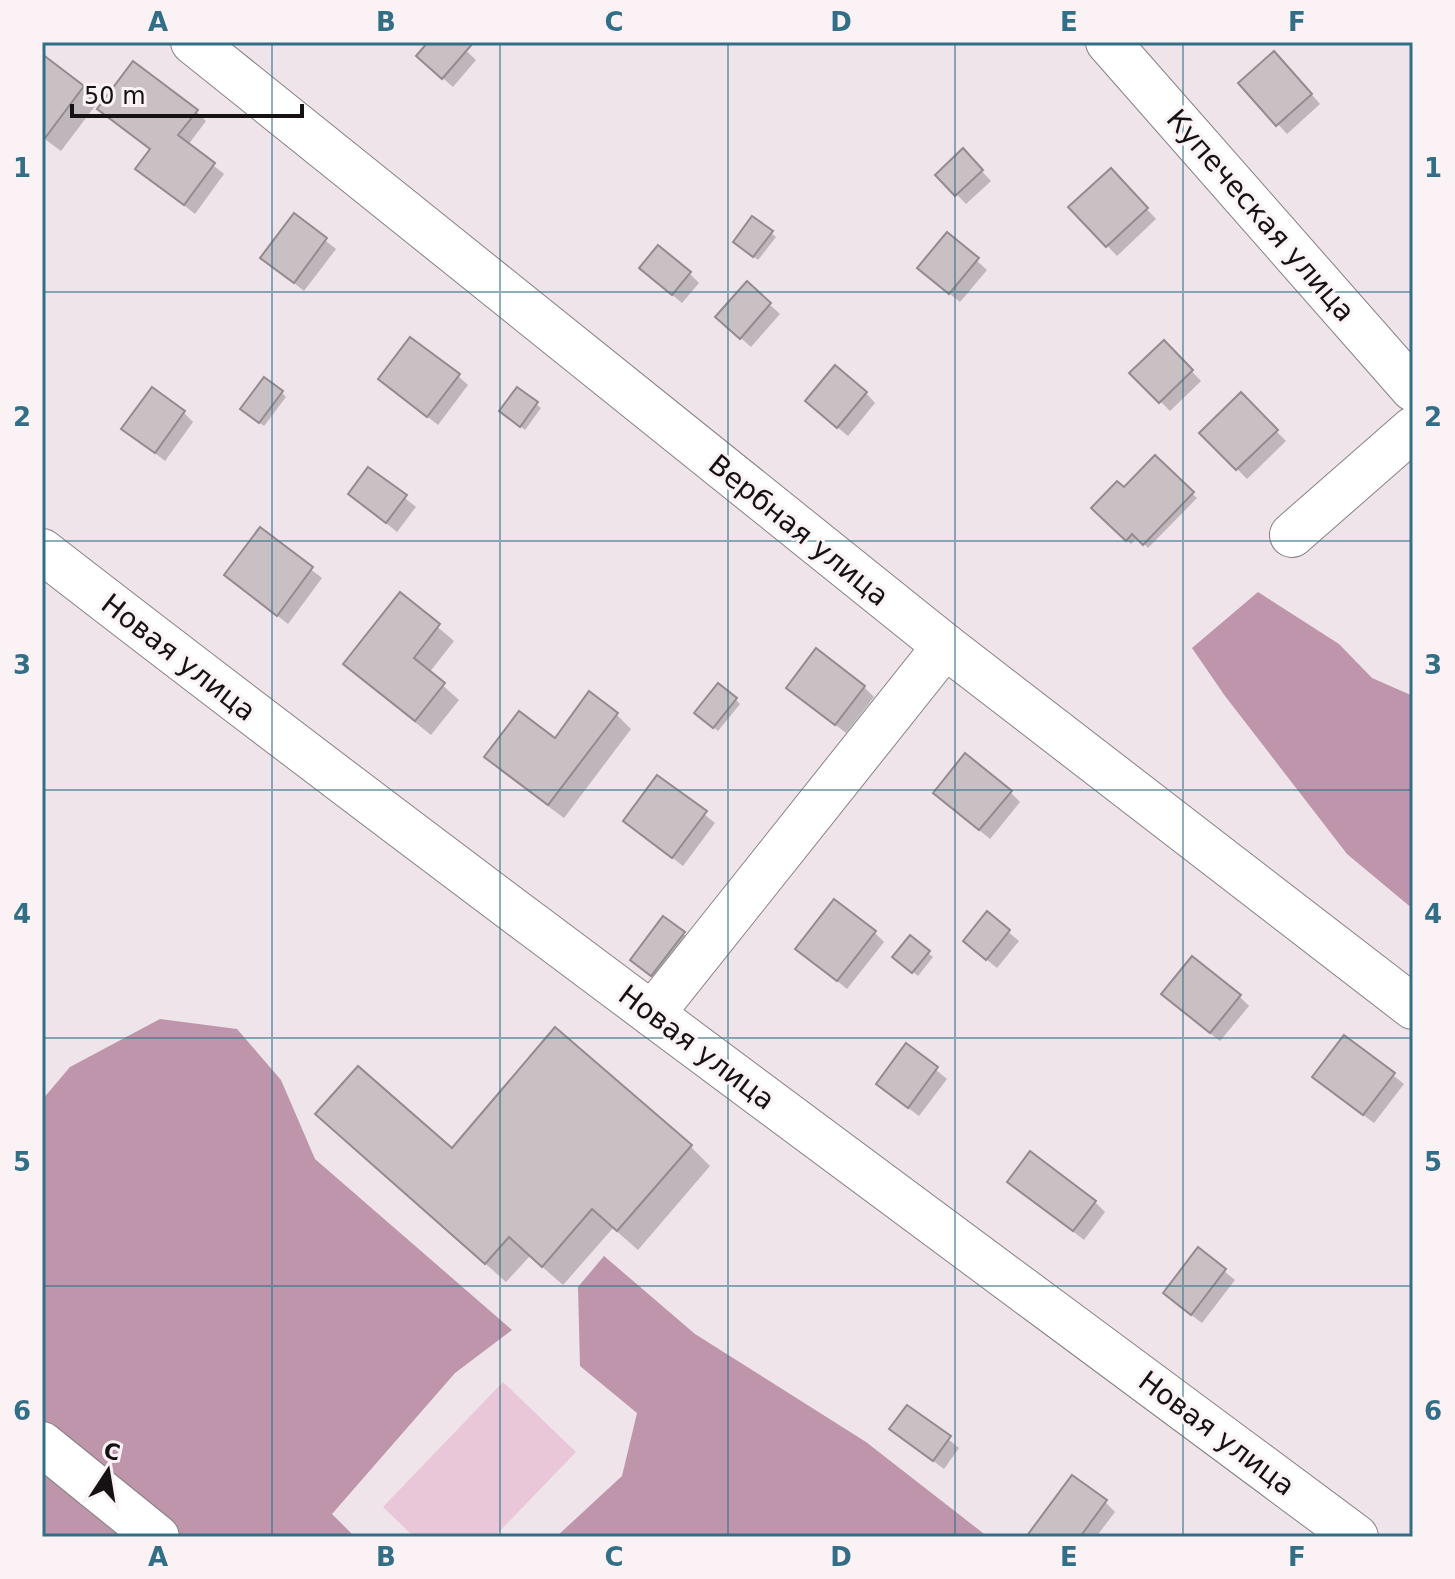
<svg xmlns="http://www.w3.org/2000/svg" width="1455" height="1579" viewBox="0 0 1455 1579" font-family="'DejaVu Sans',sans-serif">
	<rect width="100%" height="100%" fill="#eee4e9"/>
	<!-- green -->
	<polygon fill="#eac7d8" points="503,1382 576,1452 494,1537 414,1537 383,1507"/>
	<!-- forest -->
	<g fill="#be95aa">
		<polygon points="1258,592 1339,644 1372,678 1413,696 1413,909 1347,854 1225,696 1192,648"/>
		<polygon points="160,1019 237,1029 281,1080 315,1159 512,1330 455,1373 332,1514 355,1537 42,1537 42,1100 70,1067"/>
		<polygon points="604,1256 695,1334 866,1442 988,1537 556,1537 622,1476 637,1413 580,1366 578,1287"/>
	</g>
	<!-- shadow -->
	<g fill="#0003">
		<polygon points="423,42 457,42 476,60 453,87 428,65 427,46"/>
		<polygon points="42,57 83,87 98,102 61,151 42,137"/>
		<polygon points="1284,63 1320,104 1287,134 1278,124"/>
		<polygon points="99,108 196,111 206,121 188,145 224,174 195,214 138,169 151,150"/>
		<polygon points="963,151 991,181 966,204 938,175"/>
		<polygon points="1120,180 1156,219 1117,256 1071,207"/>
		<polygon points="294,216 336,249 304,291 263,258"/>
		<polygon points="771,233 776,237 758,260 740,246"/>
		<polygon points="947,234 987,270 960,302 929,277"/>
		<polygon points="689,273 699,283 682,303 651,277"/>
		<polygon points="747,284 780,314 751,347 727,326"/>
		<polygon points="1164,343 1201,381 1170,411 1132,373"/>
		<polygon points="458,376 468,385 438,425 380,379"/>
		<polygon points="518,390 541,408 525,430 506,415"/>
		<polygon points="282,393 286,397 264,426 247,413"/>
		<polygon points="866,393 875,403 848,436 818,411"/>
		<polygon points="1241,395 1286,441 1247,479 1202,433"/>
		<polygon points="183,412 193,422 165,461 124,429"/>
		<polygon points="1155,458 1197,498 1148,548 1138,537 1131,544 1094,508 1124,490"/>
		<polygon points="369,469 416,507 397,532 350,494"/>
		<polygon points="260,530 322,578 288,624 226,575"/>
		<polygon points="400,595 454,641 429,673 459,700 431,735 361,679 346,664"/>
		<polygon points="864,687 874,697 846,733 799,697"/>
		<polygon points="736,700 740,704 718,731 701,717"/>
		<polygon points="616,714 631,729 564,818 502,772 487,757 555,740"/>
		<polygon points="658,777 715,823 683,866 625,821"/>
		<polygon points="1010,792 1020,802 990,839 935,793"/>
		<polygon points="987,914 1019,941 997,968 975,950"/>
		<polygon points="664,918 694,943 661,984 632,960"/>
		<polygon points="874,932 884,942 847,989 798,949"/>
		<polygon points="910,938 933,957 918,976 899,961"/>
		<polygon points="1239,996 1249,1006 1220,1041 1173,1004"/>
		<polygon points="1345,1037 1404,1084 1374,1123 1324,1086"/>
		<polygon points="907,1046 947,1079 919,1116 888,1093"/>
		<polygon points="318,1114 452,1151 690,1146 710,1166 638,1250 613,1228 563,1285 530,1256 506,1282"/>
		<polygon points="1010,1182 1095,1202 1105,1212 1084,1240"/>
		<polygon points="1198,1250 1235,1280 1202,1323 1175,1303"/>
		<polygon points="908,1407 959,1448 944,1469 902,1438"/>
		<polygon points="1105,1502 1115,1512 1096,1537 1028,1537"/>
	</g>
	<!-- building -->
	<g fill="#c9c0c4" stroke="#938b8f" stroke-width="2">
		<polygon points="428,42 474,42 442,79 416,56"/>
		<polygon points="1274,51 1312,94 1276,126 1238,83"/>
		<polygon points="42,54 84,86 42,142"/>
		<polygon points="133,61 198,110 178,135 215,163 184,205 135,169 150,149 97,109"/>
		<polygon points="963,148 983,170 955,196 935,175"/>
		<polygon points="1111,168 1148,208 1106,247 1068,207"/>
		<polygon points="294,213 327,238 294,283 260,258"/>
		<polygon points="752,216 773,231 753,257 733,242"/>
		<polygon points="947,232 979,258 949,294 917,268"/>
		<polygon points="658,245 691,272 672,295 639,268"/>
		<polygon points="747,281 771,303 740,339 715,317"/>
		<polygon points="410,337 460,374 427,417 378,379"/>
		<polygon points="1164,340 1193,370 1159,403 1129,373"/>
		<polygon points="835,365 867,392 837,428 805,401"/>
		<polygon points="264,377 283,391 259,423 240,409"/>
		<polygon points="152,387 185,411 155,453 121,429"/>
		<polygon points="517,387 538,402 520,427 499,411"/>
		<polygon points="1241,392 1278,430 1236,470 1199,433"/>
		<polygon points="1155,455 1194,492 1143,545 1132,534 1126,541 1091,508 1117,481 1124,487"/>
		<polygon points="368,467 407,495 386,523 348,494"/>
		<polygon points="260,527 313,567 277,616 224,575"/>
		<polygon points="400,592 440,624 414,658 445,683 415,721 343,664"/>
		<polygon points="816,648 865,686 835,725 786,688"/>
		<polygon points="718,683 737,698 713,728 694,713"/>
		<polygon points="589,691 618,713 548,805 484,757 519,711 555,738"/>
		<polygon points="965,753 1012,791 979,830 933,793"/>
		<polygon points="657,775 707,811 672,858 623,821"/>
		<polygon points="834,899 876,931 837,981 795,949"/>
		<polygon points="987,911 1010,930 986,960 963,941"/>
		<polygon points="663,916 685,932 651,976 630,960"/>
		<polygon points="910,935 930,951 912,973 892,957"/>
		<polygon points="1192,956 1241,995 1210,1033 1161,994"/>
		<polygon points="555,1027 692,1145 617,1231 592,1209 542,1267 509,1237 485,1264 315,1114 358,1066 452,1148"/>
		<polygon points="1344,1035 1395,1073 1363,1115 1312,1077"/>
		<polygon points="906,1043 938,1067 908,1108 876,1084"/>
		<polygon points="1030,1151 1096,1201 1073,1231 1007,1182"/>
		<polygon points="1198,1247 1226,1269 1191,1315 1163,1293"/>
		<polygon points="907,1405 951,1436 933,1461 889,1429"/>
		<polygon points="1072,1475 1107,1500 1080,1537 1026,1537"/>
	</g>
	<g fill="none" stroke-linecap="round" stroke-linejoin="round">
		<!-- minor casing -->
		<g stroke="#888084" stroke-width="46">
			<g id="minor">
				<polyline points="193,42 945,646 1413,1007"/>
				<polyline points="1108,42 1413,389"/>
				<polyline points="1292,535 1413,429"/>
				<path d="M42 551C475 887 917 1210 1356 1537"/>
				<polyline points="652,1014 945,646"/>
				<polyline points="42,1444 157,1537"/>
			</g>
		</g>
		<!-- minor -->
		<use href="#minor" stroke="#fff" stroke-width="44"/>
	</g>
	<!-- grid -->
	<path fill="none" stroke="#326f86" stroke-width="2" stroke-opacity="0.55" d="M272 42V1537M500 42V1537M728 42V1537M955 42V1537M1183 42V1537M42 292H1413M42 541H1413M42 790H1413M42 1038H1413M42 1286H1413"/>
	<g text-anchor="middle" stroke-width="6" stroke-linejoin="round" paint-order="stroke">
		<!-- street labels -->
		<g font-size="28" fill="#161214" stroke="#fbf2f6">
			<text transform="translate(1261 215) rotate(49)" y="10">Купеческая улица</text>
			<text transform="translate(799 530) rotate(39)" y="10">Вербная улица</text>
			<text transform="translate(179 657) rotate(38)" y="10">Новая улица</text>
			<text transform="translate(697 1047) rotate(37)" y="10">Новая улица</text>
			<text transform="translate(1217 1433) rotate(37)" y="10">Новая улица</text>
		</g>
	</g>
	<!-- border -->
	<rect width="1455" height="1579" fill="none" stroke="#fbf2f6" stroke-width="88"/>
	<!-- north arrow -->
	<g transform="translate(108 1471) rotate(12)" stroke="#fbf2f6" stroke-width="6" paint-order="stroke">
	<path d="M0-6L14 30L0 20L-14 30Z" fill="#161214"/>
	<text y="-12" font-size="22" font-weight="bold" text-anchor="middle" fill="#161214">С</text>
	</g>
	<!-- scale -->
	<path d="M72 104v12h230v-12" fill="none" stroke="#161214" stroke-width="4"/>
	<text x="84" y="104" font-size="24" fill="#161214" stroke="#fbf2f6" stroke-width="6" paint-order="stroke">50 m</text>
	<rect x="44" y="44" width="1367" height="1491" fill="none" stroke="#326f86" stroke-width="3"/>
	<g font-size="26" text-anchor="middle" font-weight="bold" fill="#326f86">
		<text x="158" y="31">A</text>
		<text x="386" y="31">B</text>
		<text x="614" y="31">C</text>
		<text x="841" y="31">D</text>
		<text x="1069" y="31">E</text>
		<text x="1297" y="31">F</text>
		<text x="22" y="177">1</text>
		<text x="1433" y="177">1</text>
		<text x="22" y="426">2</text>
		<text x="1433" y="426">2</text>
		<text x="22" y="674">3</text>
		<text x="1433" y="674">3</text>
		<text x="22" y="923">4</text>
		<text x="1433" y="923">4</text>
		<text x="22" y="1171">5</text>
		<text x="1433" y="1171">5</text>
		<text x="22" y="1420">6</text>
		<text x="1433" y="1420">6</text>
		<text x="158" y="1566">A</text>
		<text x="386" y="1566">B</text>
		<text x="614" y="1566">C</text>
		<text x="841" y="1566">D</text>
		<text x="1069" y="1566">E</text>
		<text x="1297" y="1566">F</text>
	</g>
</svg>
